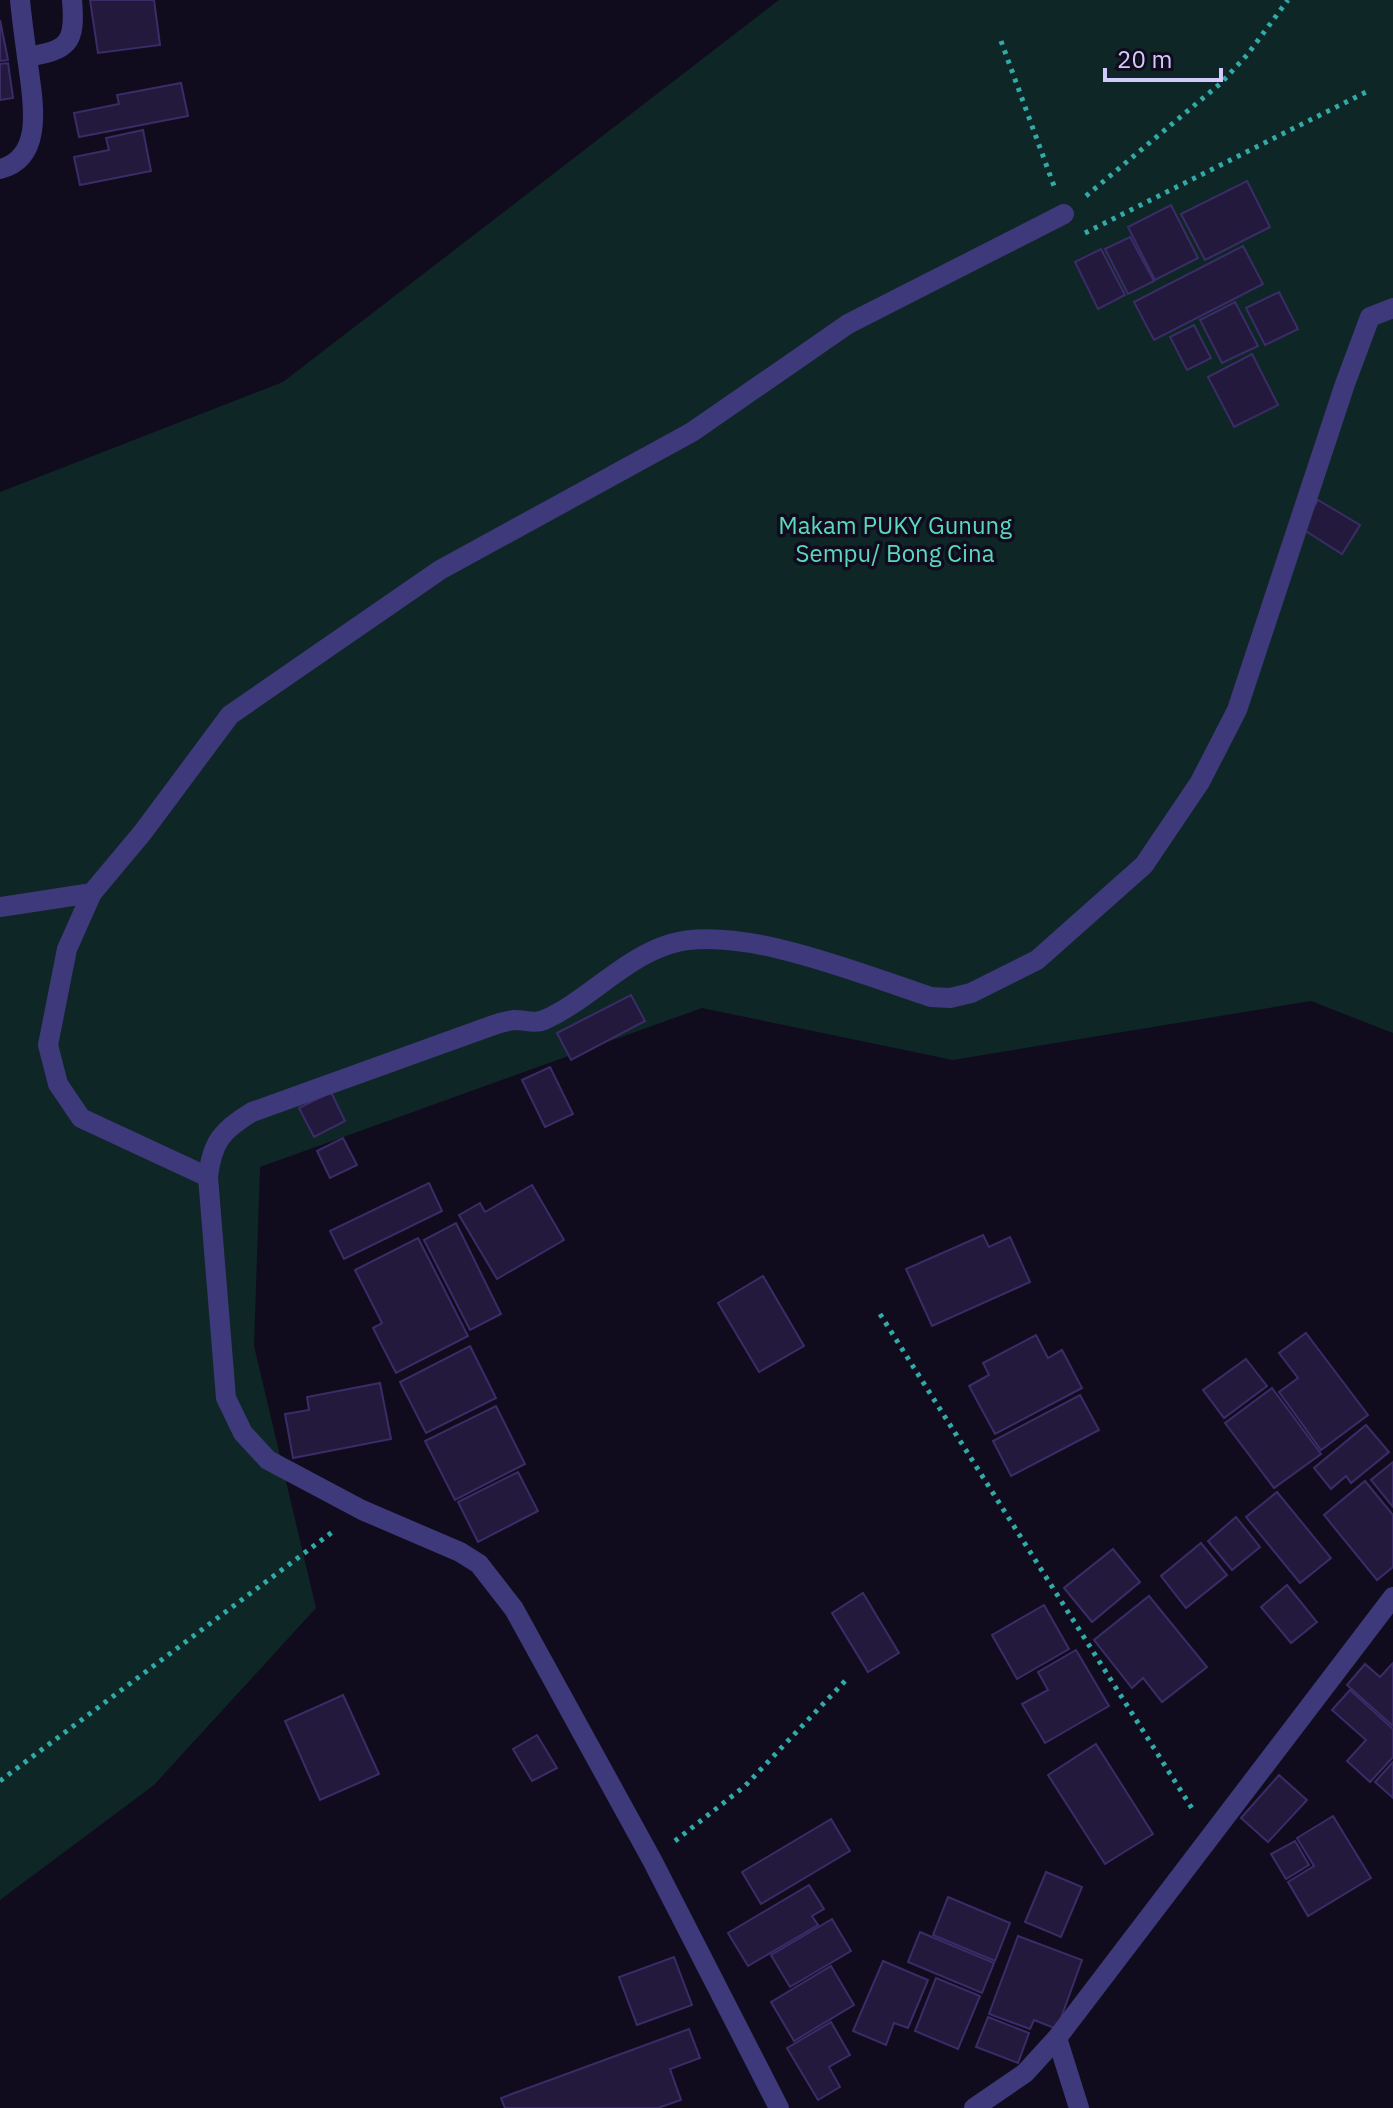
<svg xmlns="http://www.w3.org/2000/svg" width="1393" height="2108" viewBox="0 0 1393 2108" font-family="'IBM Plex Sans',sans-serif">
	<rect width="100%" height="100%" fill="#100c1d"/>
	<!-- green -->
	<polygon fill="#0f2626" points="779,0 1393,0 1393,1033 1311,1001 953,1060 702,1008 260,1167 254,1346 316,1608 154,1785 0,1900 0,492 283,382"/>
	<!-- building -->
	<g fill="#22193d" stroke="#3b2c68" stroke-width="2">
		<polygon points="90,0 154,0 160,45 98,53"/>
		<polygon points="0,20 8,60 0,61"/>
		<polygon points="8,63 13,98 0,100 0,64"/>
		<polygon points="181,83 188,116 79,137 74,113 119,104 117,95"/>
		<polygon points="143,130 151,171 80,185 74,157 109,150 106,138"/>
		<polygon points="1247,181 1270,227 1205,260 1181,214"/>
		<polygon points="1171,205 1198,258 1155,280 1128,227"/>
		<polygon points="1130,237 1154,281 1128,294 1105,249"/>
		<polygon points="1243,246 1263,284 1154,340 1134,302"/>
		<polygon points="1101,249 1125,295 1098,309 1075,262"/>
		<polygon points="1279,292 1298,329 1265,345 1246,308"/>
		<polygon points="1235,302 1258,346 1222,363 1200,320"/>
		<polygon points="1194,325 1211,358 1187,370 1170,337"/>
		<polygon points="1252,354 1278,405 1234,427 1208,377"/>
		<polygon points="1318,500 1360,525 1342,554 1301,528"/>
		<polygon points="631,995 645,1021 571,1060 557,1033"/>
		<polygon points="550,1067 573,1114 545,1127 522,1080"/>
		<polygon points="331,1092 345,1121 314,1137 299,1108"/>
		<polygon points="343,1138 357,1165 330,1178 317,1151"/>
		<polygon points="429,1183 442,1211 344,1259 330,1231"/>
		<polygon points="532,1185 564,1240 497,1279 459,1215 480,1203 485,1212"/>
		<polygon points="456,1223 501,1314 470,1330 424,1240"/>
		<polygon points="983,1235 989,1247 1010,1237 1030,1282 932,1326 906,1269"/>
		<polygon points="418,1238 468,1336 396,1373 373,1328 382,1323 355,1270"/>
		<polygon points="763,1276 804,1346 759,1372 718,1303"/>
		<polygon points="1306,1333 1368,1415 1321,1450 1279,1392 1298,1378 1279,1353"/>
		<polygon points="1036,1335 1048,1358 1062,1350 1082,1388 995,1434 969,1386 989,1375 983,1363"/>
		<polygon points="470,1346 496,1398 426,1433 400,1382"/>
		<polygon points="1246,1359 1267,1386 1224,1418 1203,1390"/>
		<polygon points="380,1383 391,1439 293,1458 285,1414 309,1410 307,1397"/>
		<polygon points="1272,1388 1321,1454 1274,1488 1225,1423"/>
		<polygon points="1080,1395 1099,1430 1011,1476 993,1441"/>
		<polygon points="496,1406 525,1464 455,1500 425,1441"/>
		<polygon points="1366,1425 1389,1452 1351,1483 1346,1476 1331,1489 1314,1468"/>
		<polygon points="1393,1462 1393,1507 1371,1480"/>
		<polygon points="518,1472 538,1511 478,1542 458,1502"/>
		<polygon points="1365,1481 1393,1515 1393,1567 1377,1580 1324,1515"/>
		<polygon points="1277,1492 1331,1558 1300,1583 1246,1517"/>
		<polygon points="1236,1517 1260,1547 1232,1570 1208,1541"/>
		<polygon points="1201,1543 1227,1575 1186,1608 1161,1576"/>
		<polygon points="1113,1549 1140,1582 1092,1622 1064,1588"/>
		<polygon points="1287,1585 1317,1622 1291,1643 1261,1607"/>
		<polygon points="863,1593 899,1653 868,1672 832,1613"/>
		<polygon points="1149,1596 1207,1667 1162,1702 1143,1678 1132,1688 1094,1640"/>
		<polygon points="1044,1605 1069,1649 1017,1679 992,1635"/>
		<polygon points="1076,1650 1109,1706 1045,1743 1022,1704 1048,1690 1038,1672"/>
		<polygon points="1393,1663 1393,1726 1347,1685 1365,1664 1380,1677"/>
		<polygon points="1350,1690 1393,1729 1393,1757 1370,1782 1347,1761 1366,1740 1332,1710"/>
		<polygon points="343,1695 379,1774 320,1800 285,1721"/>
		<polygon points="537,1735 557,1768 532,1781 513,1749"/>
		<polygon points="1096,1744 1153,1834 1105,1864 1048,1775"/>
		<polygon points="1393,1762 1393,1798 1375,1782"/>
		<polygon points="1279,1775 1307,1800 1268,1842 1241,1818"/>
		<polygon points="1333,1816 1371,1878 1308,1916 1288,1882 1314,1866 1297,1838"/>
		<polygon points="831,1819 850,1851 761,1904 742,1872"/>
		<polygon points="1295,1841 1309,1865 1286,1879 1271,1854"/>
		<polygon points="1046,1872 1082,1887 1061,1937 1025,1922"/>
		<polygon points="809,1885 824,1909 812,1916 818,1925 748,1966 728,1933"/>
		<polygon points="948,1897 1010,1923 995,1961 933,1935"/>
		<polygon points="832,1919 851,1951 790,1987 771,1955"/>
		<polygon points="920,1932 994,1963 982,1993 908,1962"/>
		<polygon points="1018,1936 1082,1960 1057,2029 1034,2020 1030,2029 989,2014"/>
		<polygon points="674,1957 692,2005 637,2025 619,1977"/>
		<polygon points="883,1961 928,1980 908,2028 894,2023 886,2045 853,2031"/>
		<polygon points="831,1966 854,2005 794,2041 771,2002"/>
		<polygon points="936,1978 980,1996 958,2049 915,2031"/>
		<polygon points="988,2017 1029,2033 1018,2063 976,2047"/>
		<polygon points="831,2022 850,2055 829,2067 840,2087 818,2100 787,2048"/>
		<polygon points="689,2029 700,2058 670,2069 681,2100 658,2108 505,2108 501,2098"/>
	</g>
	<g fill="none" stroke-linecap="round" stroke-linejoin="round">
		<!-- path -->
		<g stroke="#31aaa8" stroke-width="5" stroke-dasharray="4 6" stroke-linecap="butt">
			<polyline points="1001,41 1054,186"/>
			<polyline points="1086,196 1221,83 1247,55 1288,0"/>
			<polyline points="1085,233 1370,90"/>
			<polyline points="880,1314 1193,1810"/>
			<polyline points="0,1781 335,1530"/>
			<polyline points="675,1841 745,1786 845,1681"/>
		</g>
		<!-- minor -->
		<g stroke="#3e397a" stroke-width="20">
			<path d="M27 57C68 50 76 44 72 0"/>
			<path d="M0 169C46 158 32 97 28 64 25 42 22 21 20 0"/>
			<polyline points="0,907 92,893"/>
			<polyline points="208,1177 81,1118 58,1084 48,1045 67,949 92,893 143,832 230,715 440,570 692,432 848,324 1064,214"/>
			<polyline points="1057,2038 1079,2108"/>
			<path d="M779 2108 652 1860 514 1609 479 1564 460 1552 362 1510 268 1460 243 1433 226 1398 208 1177C212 1142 222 1130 252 1112L491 1026C499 1023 506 1021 515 1020 525 1020 535 1024 544 1020 589 1000 622 959 670 944 739 923 863 975 931 997L950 998 971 993 1037 960 1144 865 1200 782 1237 710 1345 384 1370 317 1393 308"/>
			<polyline points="974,2108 1025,2073 1057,2038 1393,1597"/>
		</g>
	</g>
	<g text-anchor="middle" stroke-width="7" stroke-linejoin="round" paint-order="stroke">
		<!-- park labels -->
		<g font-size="24" fill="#5ad9bf" stroke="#100c1d">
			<text x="895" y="534">Makam PUKY Gunung<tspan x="895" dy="28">Sempu/ Bong Cina</tspan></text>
		</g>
	</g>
	<!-- scale -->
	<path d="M1105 68v12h116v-12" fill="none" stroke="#d2cafd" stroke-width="4"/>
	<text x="1117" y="68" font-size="24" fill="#d2cafd" stroke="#100c1d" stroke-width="6" paint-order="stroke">20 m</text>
</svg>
